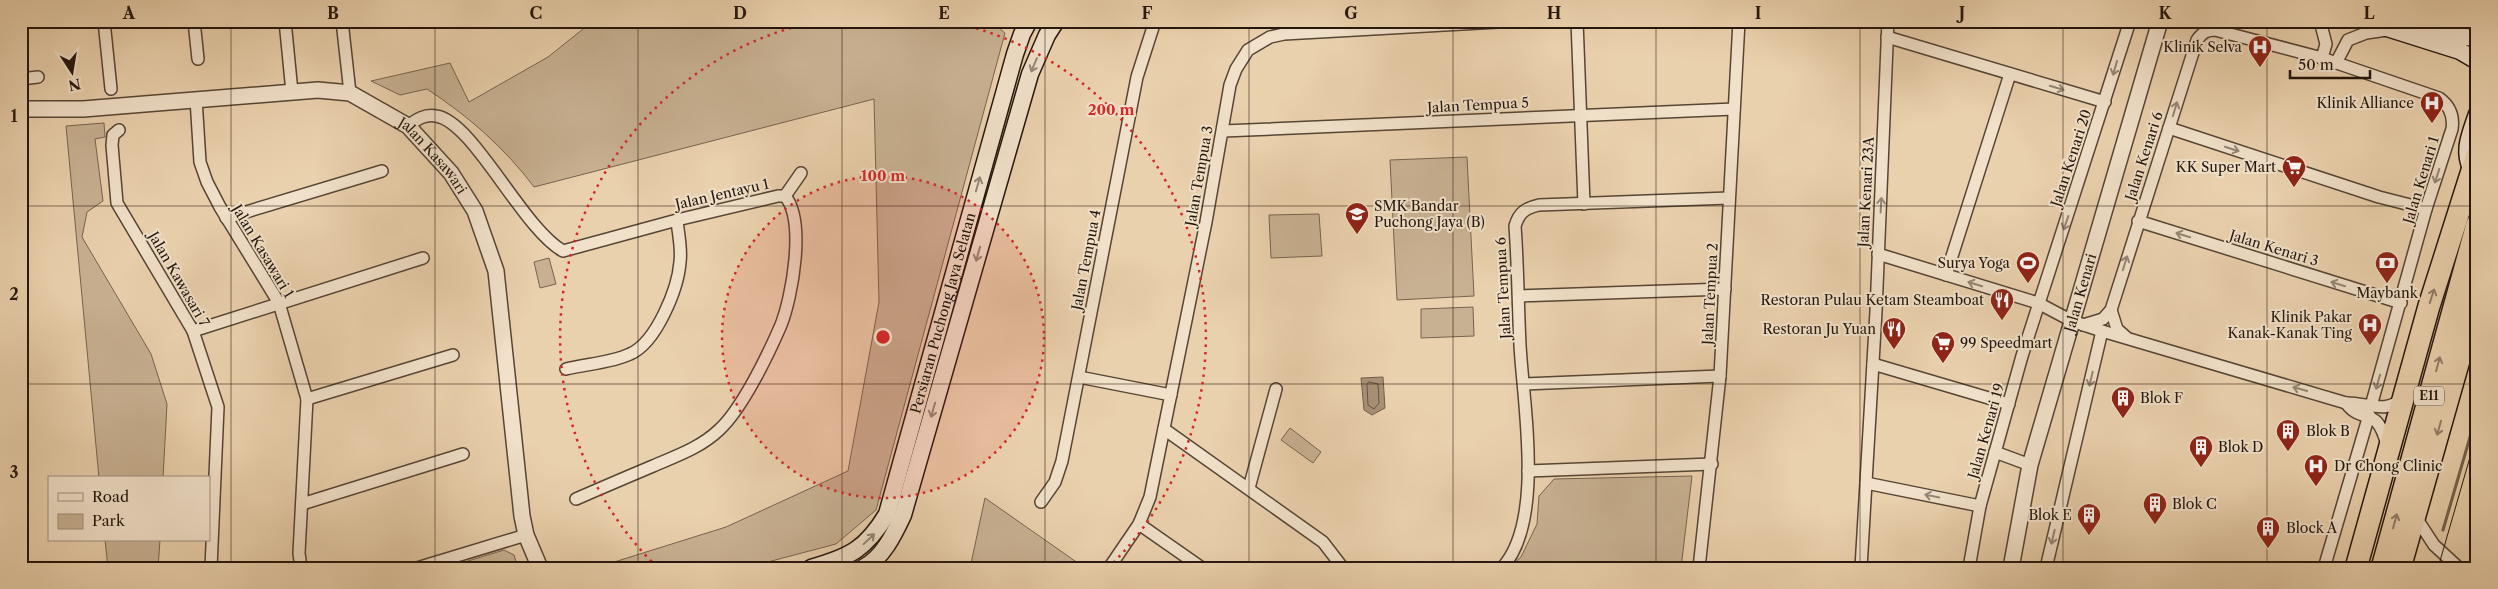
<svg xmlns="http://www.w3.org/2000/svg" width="2498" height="589" viewBox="0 0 2498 589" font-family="'Libre Caslon Text',serif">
	<rect width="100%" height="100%" fill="#ead1ad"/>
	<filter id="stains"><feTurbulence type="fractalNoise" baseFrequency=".004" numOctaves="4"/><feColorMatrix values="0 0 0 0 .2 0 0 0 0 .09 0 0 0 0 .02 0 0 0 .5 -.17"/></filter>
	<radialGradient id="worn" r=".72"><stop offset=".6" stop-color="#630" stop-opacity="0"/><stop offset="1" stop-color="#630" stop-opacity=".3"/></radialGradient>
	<!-- green -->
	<g fill="#c8b192" stroke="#766450">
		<path d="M593 21H991L1005 33 876 510 836 544 745 568H595L726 527 848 471 879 302 874 99 534 187C504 147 468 116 427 89L400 95 371 81 450 63 469 102 548 57Z"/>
		<polygon points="104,123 105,137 95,139 103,201 87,212 82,237 151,354 167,404 163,478 99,478 66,126"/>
		<polygon points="1467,157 1474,296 1397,300 1390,160"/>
		<polygon points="1319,214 1322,256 1271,258 1269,215"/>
		<polygon points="549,258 556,284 540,288 534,262"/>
		<polygon points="1473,307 1474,336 1421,338 1421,309"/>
		<polygon points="1290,428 1321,452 1313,463 1281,440"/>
		<polygon points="1692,476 1681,568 1509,568 1521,557 1537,524 1539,496 1554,479"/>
		<polygon points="985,498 1085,568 970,568"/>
		<polygon points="105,540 160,540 158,568 108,568"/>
		<polygon points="504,550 514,555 518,568 445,568"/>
	</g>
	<!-- water -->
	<polygon fill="#a79177" stroke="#73604d" points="1383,377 1385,408 1372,415 1364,410 1361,378"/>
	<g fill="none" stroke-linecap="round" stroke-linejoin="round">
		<!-- shore -->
		<polygon stroke="#665442" stroke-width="1" points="1369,382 1378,384 1379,403 1374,409 1368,405 1367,385"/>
		<!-- stream -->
		<polyline stroke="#73604d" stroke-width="3" points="2443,530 2477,413"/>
		<!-- minor casing -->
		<g stroke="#564535" stroke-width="14">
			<g id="minor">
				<polyline points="104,21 111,89"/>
				<polyline points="194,21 198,59"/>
				<polyline points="285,21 292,92"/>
				<polyline points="342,21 350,93"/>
				<polyline points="1577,21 1584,204"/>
				<polyline points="2320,21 2326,44 2322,58"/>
				<polyline points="1887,37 2105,102"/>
				<polyline points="2336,63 2348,40 2366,33 2387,30"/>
				<polyline points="21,79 38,77"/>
				<polyline points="196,99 200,162 207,182 220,207 279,303 307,399 299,553 301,568"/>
				<path d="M408 126C417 119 425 114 436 116 473 121 522 228 563 251L677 220 778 196H785C806 221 792 297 781 325 768 355 742 409 719 430 700 448 676 456 653 466 627 477 601 488 576 499"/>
				<polyline points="2169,128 2379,197 2426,209"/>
				<polyline points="119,130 113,135 112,145 117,203 193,331 218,407 211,568"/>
				<polyline points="1223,131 1734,109"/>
				<polyline points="785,196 801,173"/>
				<polyline points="226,218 382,171"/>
				<polyline points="2138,221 2401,303"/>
				<path d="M1878 254 2038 303 2072 321 2102 331 2346 403C2365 402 2387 415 2402 398"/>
				<polyline points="1946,275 2010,74"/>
				<polyline points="1520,296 1725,289"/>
				<polyline points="2111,310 2117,329 2126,337"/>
				<path d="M2083 325 2103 319 2111 310 2197 40C2202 33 2206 30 2215 30L2322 58 2439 98C2450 106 2454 116 2452 129L2426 209 2371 406"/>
				<polyline points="193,331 423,258"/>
				<polyline points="1873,364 2009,404"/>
				<path d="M566 369C586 364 611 363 630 354 656 343 678 289 680 262 682 249 678 233 677 220"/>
				<polyline points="1079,377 1171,395"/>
				<polyline points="1524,384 1720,376"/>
				<polyline points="307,399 453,355"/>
				<path d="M2346 403C2363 426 2376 403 2387 445"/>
				<polyline points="1164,429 1323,542 1343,568"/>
				<polyline points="1995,452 2030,465"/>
				<polyline points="1528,471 1712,464"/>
				<polyline points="1866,483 1980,506"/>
				<polyline points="1249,488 1276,389"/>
				<polyline points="1041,502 1055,482 1062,461 1137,77 1155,21"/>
				<polyline points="302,504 463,454"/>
				<polyline points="2415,516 2434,545 2459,568"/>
				<polyline points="1139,524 1202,568"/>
				<polyline points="417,568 526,535"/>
				<polyline points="1109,568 1139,524 1150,497 1206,222 1230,85 1236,69 1248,50 1270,37 1284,34 1516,21"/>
				<path d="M1502 568C1545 521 1523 404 1520 345 1518 305 1518 266 1515 226 1519 212 1526 208 1539 205L1729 198"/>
				<polyline points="1699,568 1720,376 1739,21"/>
				<polyline points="1861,568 1876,311 1888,21"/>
				<polyline points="1969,568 1980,506 2022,356 2130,21"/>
				<polyline points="2046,568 2102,331"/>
				<polyline points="2324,568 2369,415"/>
			</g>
		</g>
		<!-- tertiary casing -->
		<g stroke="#564535" stroke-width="18">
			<g id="tertiary">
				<path id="s1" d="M21 109H83L318 90 350 93 408 126 451 173 475 211 496 271 522 516 526 535 540 568"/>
				<path id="s2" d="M2011 568 2030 465 2160 21"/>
			</g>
		</g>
		<!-- secondary casing -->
		<g stroke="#24160d" stroke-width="19">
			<g id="secondary">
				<polyline points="2365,21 2460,51 2477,61"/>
				<polyline points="2414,21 2465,37 2477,38"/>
				<path d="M2472 171C2462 150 2470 135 2477 114"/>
				<path id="s3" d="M811 568C850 557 866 549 887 514L1015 54 1022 34 1029 21"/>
				<path d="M863 568C883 558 894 534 903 515L1030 74 1047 35 1056 21"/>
			</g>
		</g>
		<!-- motorway casing -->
		<g stroke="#24160d" stroke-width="24">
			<g id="motorway">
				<polyline points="2356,568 2429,306 2477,155"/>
				<polyline points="2382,568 2477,224"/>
				<polyline points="2400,568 2477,297"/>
			</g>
		</g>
		<!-- minor -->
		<use href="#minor" stroke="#f1e1ca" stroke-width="11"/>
		<!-- tertiary -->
		<use href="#tertiary" stroke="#f1e1ca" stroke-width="15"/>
		<!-- secondary -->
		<use href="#secondary" stroke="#f1e1ca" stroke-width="16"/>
		<!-- motorway -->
		<use href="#motorway" stroke="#ead1ad" stroke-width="21"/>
		<!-- tram -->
		<polyline stroke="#24160d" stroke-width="1" points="2438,568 2477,433"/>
	</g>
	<!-- one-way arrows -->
	<defs><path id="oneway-shaft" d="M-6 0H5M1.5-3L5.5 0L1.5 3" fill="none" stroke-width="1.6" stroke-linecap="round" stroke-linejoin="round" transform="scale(1.25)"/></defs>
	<g stroke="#958675">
		<use href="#oneway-shaft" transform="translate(1034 65) rotate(113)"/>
		<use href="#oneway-shaft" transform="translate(2115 68) rotate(106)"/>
		<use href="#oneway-shaft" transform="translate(2057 88) rotate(17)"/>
		<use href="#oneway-shaft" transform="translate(2175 109) rotate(-73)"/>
		<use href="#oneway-shaft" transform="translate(2232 149) rotate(18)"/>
		<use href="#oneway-shaft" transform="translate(2437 176) rotate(108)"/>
		<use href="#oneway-shaft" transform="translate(978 184) rotate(-74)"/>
		<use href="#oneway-shaft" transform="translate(1881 205) rotate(-87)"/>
		<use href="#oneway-shaft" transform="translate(2066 223) rotate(109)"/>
		<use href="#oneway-shaft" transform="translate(2183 235) rotate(-163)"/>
		<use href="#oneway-shaft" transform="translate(978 254) rotate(106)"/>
		<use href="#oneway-shaft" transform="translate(2125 263) rotate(-73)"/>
		<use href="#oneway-shaft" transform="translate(1975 284) rotate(-163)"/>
		<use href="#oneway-shaft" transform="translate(2338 284) rotate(-163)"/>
		<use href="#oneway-shaft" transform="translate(2091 379) rotate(103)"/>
		<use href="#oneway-shaft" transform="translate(2378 382) rotate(106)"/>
		<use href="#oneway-shaft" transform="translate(2300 389) rotate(-164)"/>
		<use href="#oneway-shaft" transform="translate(933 410) rotate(106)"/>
		<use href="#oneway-shaft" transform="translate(1932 496) rotate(-169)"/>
		<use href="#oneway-shaft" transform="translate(2053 537) rotate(103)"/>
		<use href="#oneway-shaft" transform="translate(869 539) rotate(-43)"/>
	</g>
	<g stroke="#917d65">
		<use href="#oneway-shaft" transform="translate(2432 296) rotate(-72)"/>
		<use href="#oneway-shaft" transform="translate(2438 364) rotate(-75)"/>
		<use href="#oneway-shaft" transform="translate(2439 428) rotate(106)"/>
		<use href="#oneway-shaft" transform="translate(2395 521) rotate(-75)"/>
	</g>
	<!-- grid -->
	<path fill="none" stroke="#24160d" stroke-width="1" stroke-opacity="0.55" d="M231 21V568M435 21V568M638 21V568M842 21V568M1045 21V568M1249 21V568M1453 21V568M1656 21V568M1860 21V568M2063 21V568M2267 21V568M21 206H2477M21 384H2477"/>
	<!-- distance rings -->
	<circle cx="883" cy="337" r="161" fill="#d62828" fill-opacity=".12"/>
	<g fill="none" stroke="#d62828" stroke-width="2.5" stroke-dasharray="2.5 5">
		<circle cx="883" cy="337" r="161"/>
		<path d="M657 567A322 322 0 0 1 819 21M947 21A322 322 0 0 1 1109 567"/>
	</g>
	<!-- icons -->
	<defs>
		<g id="hospital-pin" transform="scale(1.25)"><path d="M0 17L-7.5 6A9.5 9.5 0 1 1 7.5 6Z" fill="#8f2418" stroke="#f1e1ca"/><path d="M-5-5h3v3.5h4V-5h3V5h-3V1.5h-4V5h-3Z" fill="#fff"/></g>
		<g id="supermarket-pin" transform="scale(1.25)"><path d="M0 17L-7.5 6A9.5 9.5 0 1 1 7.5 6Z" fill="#8f2418" stroke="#f1e1ca"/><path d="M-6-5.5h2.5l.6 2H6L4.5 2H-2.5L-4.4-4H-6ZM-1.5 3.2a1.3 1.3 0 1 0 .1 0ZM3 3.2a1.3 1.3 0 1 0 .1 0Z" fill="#fff"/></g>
		<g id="school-pin" transform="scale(1.25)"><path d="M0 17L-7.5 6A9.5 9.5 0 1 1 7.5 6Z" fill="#8f2418" stroke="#f1e1ca"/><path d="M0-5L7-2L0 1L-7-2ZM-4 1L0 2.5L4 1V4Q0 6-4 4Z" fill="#fff"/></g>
		<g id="stadium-pin" transform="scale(1.25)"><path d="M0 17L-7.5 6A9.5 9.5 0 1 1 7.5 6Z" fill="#8f2418" stroke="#f1e1ca"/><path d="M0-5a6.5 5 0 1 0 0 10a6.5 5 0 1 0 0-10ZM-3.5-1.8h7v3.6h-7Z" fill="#fff"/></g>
		<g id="bank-pin" transform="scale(1.25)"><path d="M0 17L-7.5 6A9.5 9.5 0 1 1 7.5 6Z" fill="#8f2418" stroke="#f1e1ca"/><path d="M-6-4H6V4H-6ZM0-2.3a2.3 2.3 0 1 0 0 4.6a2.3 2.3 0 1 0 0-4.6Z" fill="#fff"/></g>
		<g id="restaurant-pin" transform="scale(1.25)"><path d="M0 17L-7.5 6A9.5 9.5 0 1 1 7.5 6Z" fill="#8f2418" stroke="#f1e1ca"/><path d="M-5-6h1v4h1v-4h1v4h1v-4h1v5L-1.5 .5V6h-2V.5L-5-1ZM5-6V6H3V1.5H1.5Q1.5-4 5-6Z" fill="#fff"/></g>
		<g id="building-pin" transform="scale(1.25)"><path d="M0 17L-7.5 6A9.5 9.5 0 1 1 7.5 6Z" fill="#8f2418" stroke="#f1e1ca"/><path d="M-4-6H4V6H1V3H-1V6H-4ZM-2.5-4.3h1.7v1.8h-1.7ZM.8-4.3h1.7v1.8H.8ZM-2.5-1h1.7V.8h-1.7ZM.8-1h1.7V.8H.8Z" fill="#fff"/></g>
	</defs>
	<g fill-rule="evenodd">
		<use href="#hospital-pin" x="2260" y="47"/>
		<use href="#hospital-pin" x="2432" y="103"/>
		<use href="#supermarket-pin" x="2294" y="167"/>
		<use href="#school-pin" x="1357" y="214"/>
		<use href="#stadium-pin" x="2028" y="263"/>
		<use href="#bank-pin" x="2387" y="263"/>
		<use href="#restaurant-pin" x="2002" y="300"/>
		<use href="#hospital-pin" x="2370" y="325"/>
		<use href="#restaurant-pin" x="1894" y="329"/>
		<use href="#supermarket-pin" x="1943" y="343"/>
		<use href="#building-pin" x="2123" y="398"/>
		<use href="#building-pin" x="2288" y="431"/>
		<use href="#building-pin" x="2201" y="447"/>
		<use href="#hospital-pin" x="2316" y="466"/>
		<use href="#building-pin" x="2155" y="504"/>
		<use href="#building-pin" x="2089" y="515"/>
		<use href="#building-pin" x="2268" y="528"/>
	</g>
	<g text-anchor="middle" stroke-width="4" stroke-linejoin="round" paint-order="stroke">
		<!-- shield labels -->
		<rect fill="#f1e1ca" stroke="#625346" stroke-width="1" x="2414" y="386.5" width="30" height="19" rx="4"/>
		<g font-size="12" font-weight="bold" fill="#24160d">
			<text x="2429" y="400">E11</text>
		</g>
		<!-- poi labels -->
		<g font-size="14" fill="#24160d" stroke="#f1e1ca" text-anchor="end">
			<text x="2242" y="52">Klinik Selva</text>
			<text x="2414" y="108">Klinik Alliance</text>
			<text x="2276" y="172">KK Super Mart</text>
			<text x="1374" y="211" text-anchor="start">SMK Bandar<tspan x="1374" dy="16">Puchong Jaya (B)</tspan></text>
			<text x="2010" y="268">Surya Yoga</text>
			<text x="2387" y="298" text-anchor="middle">Maybank</text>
			<text x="1984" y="305">Restoran Pulau Ketam Steamboat</text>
			<text x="2352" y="322">Klinik Pakar<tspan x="2352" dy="16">Kanak-Kanak Ting</tspan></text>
			<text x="1876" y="334">Restoran Ju Yuan</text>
			<text x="1960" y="348" text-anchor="start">99 Speedmart</text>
			<text x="2140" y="403" text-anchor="start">Blok F</text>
			<text x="2306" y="436" text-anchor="start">Blok B</text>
			<text x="2218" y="452" text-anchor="start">Blok D</text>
			<text x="2334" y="471" text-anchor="start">Dr Chong Clinic</text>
			<text x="2172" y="509" text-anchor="start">Blok C</text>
			<text x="2072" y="520">Blok E</text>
			<text x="2286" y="533" text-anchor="start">Block A</text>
		</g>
		<!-- street labels -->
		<g font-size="14" fill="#24160d" stroke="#f1e1ca">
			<text transform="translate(1478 105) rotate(-3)" y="5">Jalan Tempua 5</text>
			<text transform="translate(2144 156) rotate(-72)" y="5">Jalan Kenari 6</text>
			<text dy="5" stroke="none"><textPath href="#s1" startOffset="435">Jalan Kasawari</textPath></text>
			<text transform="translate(2071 158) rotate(-72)" y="5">Jalan Kenari 20</text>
			<text transform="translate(1199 176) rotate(-80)" y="5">Jalan Tempua 3</text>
			<text transform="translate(2421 180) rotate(-73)" y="5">Jalan Kenari 1</text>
			<text transform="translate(1866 192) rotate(-87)" y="5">Jalan Kenari 23A</text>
			<text transform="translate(722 194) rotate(-13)" y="5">Jalan Jentayu 1</text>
			<text transform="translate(2274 248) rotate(17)" y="5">Jalan Kenari 3</text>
			<text transform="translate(263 251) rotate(59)" y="5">Jalan Kasawari 1</text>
			<text transform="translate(1086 260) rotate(-79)" y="5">Jalan Tempua 4</text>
			<text transform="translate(179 279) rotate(60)" y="5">Jalan Kawasari 7</text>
			<text transform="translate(1503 288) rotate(-93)" y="5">Jalan Tempua 6</text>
			<text dy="5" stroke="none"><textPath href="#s2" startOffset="284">Jalan Kenari</textPath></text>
			<text transform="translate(1710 294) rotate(-87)" y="5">Jalan Tempua 2</text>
			<text dy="5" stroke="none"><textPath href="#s3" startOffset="305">Persiaran Puchong Jaya Selatan</textPath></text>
			<text transform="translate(1986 431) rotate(-74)" y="5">Jalan Kenari 19</text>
		</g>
	</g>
	<circle cx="883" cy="337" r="8" fill="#d62828" stroke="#f1e1ca" stroke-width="2.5"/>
	<g font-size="15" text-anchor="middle" font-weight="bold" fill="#d62828" stroke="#f1e1ca" stroke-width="4" stroke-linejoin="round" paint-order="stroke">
		<text x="1111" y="115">200 m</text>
		<text x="883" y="181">100 m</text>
	</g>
	<!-- margin -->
	<rect width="2498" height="589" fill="none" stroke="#ead1ad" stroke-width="55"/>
	<!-- legend -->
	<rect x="48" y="476" width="162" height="65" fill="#f1e1ca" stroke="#9f907e"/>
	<rect x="58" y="493" width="25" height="8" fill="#f1e1ca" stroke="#9f907e"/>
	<text x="92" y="502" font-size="15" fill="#24160d">Road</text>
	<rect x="58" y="514" width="25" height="15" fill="#c8b192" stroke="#9f907e"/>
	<text x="92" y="526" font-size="15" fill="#24160d">Park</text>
	<!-- north arrow -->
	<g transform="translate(72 72) rotate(168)" stroke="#f1e1ca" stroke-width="4" paint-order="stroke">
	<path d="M0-4L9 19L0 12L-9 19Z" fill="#24160d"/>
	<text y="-8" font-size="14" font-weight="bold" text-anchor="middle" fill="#24160d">N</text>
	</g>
	<!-- scale -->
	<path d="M2290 70v8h80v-8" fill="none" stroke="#24160d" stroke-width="2.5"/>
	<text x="2298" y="70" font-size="15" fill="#24160d" stroke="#f1e1ca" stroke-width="4" paint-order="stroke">50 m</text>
	<rect x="28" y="28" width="2442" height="534" fill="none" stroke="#24160d" stroke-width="2"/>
	<g font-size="16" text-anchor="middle" font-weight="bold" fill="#24160d">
		<text x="129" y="19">A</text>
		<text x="333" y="19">B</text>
		<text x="536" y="19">C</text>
		<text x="740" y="19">D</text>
		<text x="944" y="19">E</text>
		<text x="1147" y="19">F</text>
		<text x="1351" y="19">G</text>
		<text x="1554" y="19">H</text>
		<text x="1758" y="19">I</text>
		<text x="1962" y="19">J</text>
		<text x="2165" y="19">K</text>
		<text x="2369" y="19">L</text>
		<text x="14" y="122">1</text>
		<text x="14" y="300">2</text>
		<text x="14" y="478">3</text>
	</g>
	<rect width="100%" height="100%" filter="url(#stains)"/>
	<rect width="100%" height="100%" fill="url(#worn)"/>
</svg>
